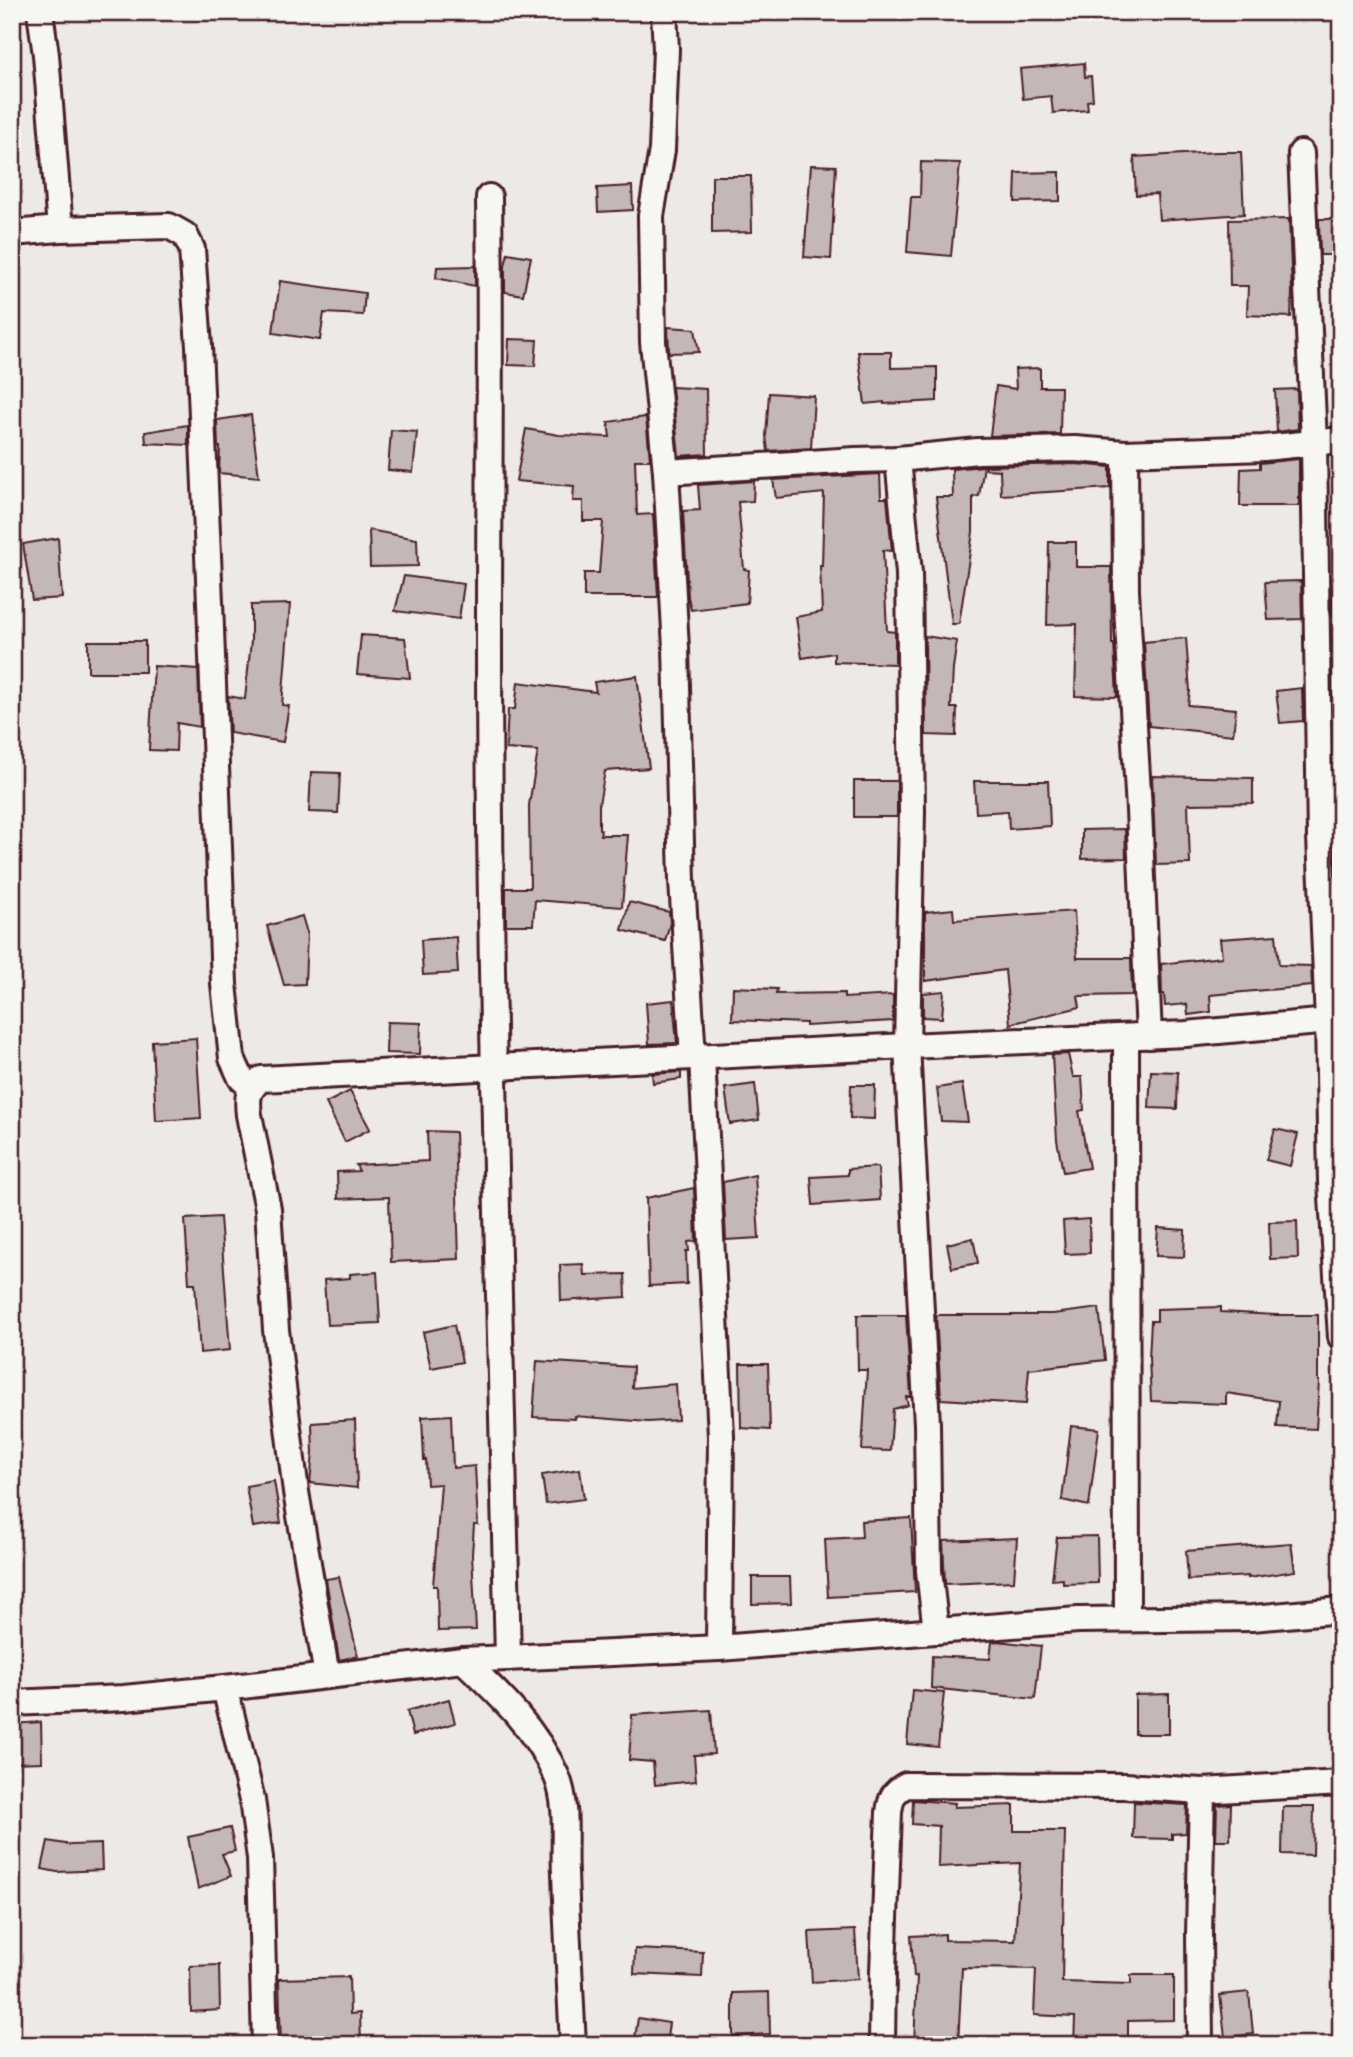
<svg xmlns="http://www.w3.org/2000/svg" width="1353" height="2057" viewBox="0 0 1353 2057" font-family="'Indie Flower',sans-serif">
	<rect width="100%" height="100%" fill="#ece9e6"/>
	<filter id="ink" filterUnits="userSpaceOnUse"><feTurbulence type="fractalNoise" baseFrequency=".0143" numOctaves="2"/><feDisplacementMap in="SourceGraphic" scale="14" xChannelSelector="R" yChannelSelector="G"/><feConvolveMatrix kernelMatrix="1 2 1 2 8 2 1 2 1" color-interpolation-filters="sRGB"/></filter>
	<g filter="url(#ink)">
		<!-- building -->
		<g fill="#c4b7b7" stroke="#4a1f2b" stroke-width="2">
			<polygon points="1084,63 1085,77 1091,76 1093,100 1087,101 1088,110 1053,113 1051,96 1023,99 1020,69"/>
			<polygon points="1217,152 1241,152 1244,214 1159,220 1157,194 1136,195 1134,157"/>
			<polygon points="921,162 960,163 951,256 907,252 911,197 920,197"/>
			<polygon points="811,165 836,166 831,259 804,257"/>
			<polygon points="1060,172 1060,201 1015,202 1016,173"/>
			<polygon points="712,176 751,176 752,232 712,233"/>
			<polygon points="632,186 633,210 598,212 597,188"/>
			<polygon points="1289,219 1292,292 1291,317 1247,315 1248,286 1230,286 1229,220"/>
			<polygon points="1319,219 1341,219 1341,255 1320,255"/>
			<polygon points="508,253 531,257 523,295 505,292 505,266"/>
			<polygon points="475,266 475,286 436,278 437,267"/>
			<polygon points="280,281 365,293 363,315 324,313 320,340 273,333"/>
			<polygon points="668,327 695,329 699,352 669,353"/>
			<polygon points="509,339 537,340 535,366 508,365"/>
			<polygon points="858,352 891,352 891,368 937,367 937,401 884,404 884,402 865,404"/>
			<polygon points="1040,368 1040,387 1061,387 1060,434 990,436 996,386 1016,389 1015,369"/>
			<polygon points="672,387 706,389 707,454 679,456"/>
			<polygon points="1297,389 1298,429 1277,432 1275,390"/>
			<polygon points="769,393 814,396 811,448 768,451 766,436"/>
			<polygon points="251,415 259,477 219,473 220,447 218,447 217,420"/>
			<polygon points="646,417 650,460 635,460 637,515 653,514 658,597 584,597 584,573 599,573 603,521 583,521 583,501 573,501 574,486 516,481 526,429 559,435 610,437 608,422"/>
			<polygon points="188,425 188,445 146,443 145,432"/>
			<polygon points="391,430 417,432 413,472 388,470"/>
			<polygon points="1299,459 1299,506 1240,506 1241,469 1260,468 1260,463"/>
			<polygon points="1075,464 1110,467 1110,488 1001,495 1000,470 986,469 986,466"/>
			<polygon points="984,466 979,496 973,497 973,532 959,624 952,624 936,497 953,497 952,469"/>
			<polygon points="880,474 881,498 887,498 892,551 883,550 887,631 895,632 895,664 834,662 834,653 802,658 796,617 822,612 820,566 822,566 824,493 776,498 773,480"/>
			<polygon points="754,481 753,501 738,502 744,569 749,570 747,603 691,610 688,597 683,511 700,510 698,485"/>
			<polygon points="369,530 417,539 418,566 370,567"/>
			<polygon points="58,538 62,598 32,600 23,544"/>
			<polygon points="1049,542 1076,542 1076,567 1111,567 1112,644 1114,644 1117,697 1075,696 1077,624 1047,625"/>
			<polygon points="404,576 464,584 459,619 395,611"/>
			<polygon points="1331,579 1341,579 1341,617 1332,617"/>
			<polygon points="1301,581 1302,619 1268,620 1265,582"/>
			<polygon points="290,604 282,705 289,706 283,742 230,733 228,696 245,699 251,641 251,605"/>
			<polygon points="361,635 405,638 410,678 357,674"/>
			<polygon points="925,636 957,641 953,668 951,708 957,708 956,736 926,735"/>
			<polygon points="1186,638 1190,691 1188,705 1236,709 1233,735 1149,726 1144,642"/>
			<rect x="88" y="641" width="57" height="31"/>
			<polygon points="154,666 198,669 200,727 177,723 176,751 149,750"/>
			<polygon points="637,676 649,768 605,771 599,804 599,829 601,830 600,835 628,835 622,907 535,900 533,925 506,925 506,888 530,888 529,805 538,751 506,749 508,709 515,709 518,682 596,692 594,682"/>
			<polygon points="1302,688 1303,721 1280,723 1276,691"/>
			<polygon points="311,772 340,773 338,813 309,812"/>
			<polygon points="1152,776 1253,778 1253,803 1188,804 1190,864 1156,865"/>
			<rect x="854" y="781" width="43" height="36"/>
			<polygon points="974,781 1048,781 1050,826 1009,829 1008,811 976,813"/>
			<polygon points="1125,829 1126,858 1082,859 1082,830"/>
			<polygon points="629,902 669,912 670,923 665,941 622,930"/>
			<polygon points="953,909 954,920 1074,911 1077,958 1131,958 1132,995 1078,996 1080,1007 1010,1024 1005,970 925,981 925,912"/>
			<polygon points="302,916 307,933 305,984 284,985 267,926"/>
			<polygon points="1276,935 1279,965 1311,966 1312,986 1210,995 1211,1012 1188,1015 1187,1004 1165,1006 1164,994 1162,994 1161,964 1222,957 1220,939"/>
			<polygon points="456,937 458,973 423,975 421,940"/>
			<polygon points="733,987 777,989 776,994 844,993 844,998 893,995 893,1021 806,1026 806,1023 732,1020"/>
			<polygon points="944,991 942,1018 923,1017 923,993"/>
			<polygon points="673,1000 677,1043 649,1044 646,1003"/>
			<polygon points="387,1022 421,1023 420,1054 386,1053"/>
			<polygon points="196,1038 201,1118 156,1121 152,1041"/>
			<polygon points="1068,1054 1073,1077 1082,1077 1084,1110 1079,1111 1089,1168 1063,1172 1057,1140 1052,1055"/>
			<polygon points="1151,1071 1178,1072 1177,1109 1149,1108"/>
			<polygon points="681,1072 681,1079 653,1083 652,1074"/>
			<polygon points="755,1084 759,1120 730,1124 725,1088"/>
			<polygon points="962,1084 968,1122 941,1121 937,1088"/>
			<polygon points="851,1085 875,1085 874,1119 850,1118"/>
			<polygon points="350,1091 370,1129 345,1142 326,1103"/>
			<polygon points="1275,1129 1298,1134 1290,1166 1266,1160"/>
			<polygon points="427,1131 455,1132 459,1259 391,1262 389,1197 338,1199 337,1172 359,1171 356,1165 428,1161"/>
			<polygon points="878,1167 880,1200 813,1205 811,1177 848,1175 848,1169"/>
			<polygon points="755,1175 759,1238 726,1240 723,1182"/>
			<polygon points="694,1188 696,1241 688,1242 689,1251 686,1251 687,1284 649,1286 646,1198"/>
			<polygon points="220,1217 230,1350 200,1353 195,1283 189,1283 185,1219"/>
			<polygon points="1089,1219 1090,1253 1065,1254 1063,1221"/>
			<polygon points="1297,1221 1298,1258 1270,1259 1269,1222"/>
			<polygon points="1158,1228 1185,1230 1184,1257 1156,1256"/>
			<polygon points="973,1238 978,1263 952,1268 947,1244"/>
			<polygon points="583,1264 584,1275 625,1274 626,1297 561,1301 560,1265"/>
			<polygon points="377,1272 380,1323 327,1325 324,1280 350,1278 350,1274"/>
			<polygon points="1221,1307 1221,1312 1276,1315 1318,1315 1318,1381 1319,1381 1316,1429 1277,1427 1279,1401 1226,1393 1226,1404 1151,1401 1149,1358 1151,1321 1157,1321 1157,1309"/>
			<polygon points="1099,1308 1105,1360 1029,1369 1026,1404 941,1399 936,1315 1036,1315 1036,1314 1053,1314"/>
			<polygon points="857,1315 906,1315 911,1397 906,1397 908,1405 893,1409 890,1451 862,1450 867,1370 858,1370"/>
			<polygon points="454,1325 462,1362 431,1368 423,1332"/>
			<polygon points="537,1361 633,1367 632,1388 676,1384 678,1420 648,1422 575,1416 575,1419 533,1417"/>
			<polygon points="740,1364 768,1364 770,1430 741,1428"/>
			<polygon points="451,1415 453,1468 475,1466 478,1525 474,1525 472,1554 476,1630 438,1631 437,1586 433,1586 441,1484 427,1485 426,1460 424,1460 422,1417"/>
			<polygon points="355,1420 357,1488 310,1483 313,1453 312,1423"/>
			<polygon points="1071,1426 1099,1429 1089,1506 1062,1500"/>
			<polygon points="580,1469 584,1499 546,1504 542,1475"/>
			<polygon points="274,1481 281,1523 253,1527 246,1486"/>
			<polygon points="911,1518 915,1592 828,1597 825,1539 862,1537 861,1521"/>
			<polygon points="1097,1536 1098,1583 1063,1584 1063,1579 1052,1580 1057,1537"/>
			<polygon points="1017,1538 1014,1581 945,1584 943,1541"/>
			<polygon points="1291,1543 1295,1571 1248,1578 1248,1576 1188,1580 1186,1551"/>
			<polygon points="339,1577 358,1656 339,1660 326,1579"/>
			<polygon points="752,1577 790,1577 791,1603 752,1604"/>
			<polygon points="997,1641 1041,1646 1035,1699 931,1688 932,1656 990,1659 992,1642"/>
			<polygon points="912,1690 944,1693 938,1747 907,1744"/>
			<polygon points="1169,1694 1169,1734 1135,1734 1135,1695"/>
			<polygon points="449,1699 455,1723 413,1735 407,1711"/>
			<polygon points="711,1710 714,1754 694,1755 696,1781 655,1785 653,1762 629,1760 632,1715"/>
			<polygon points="41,1722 42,1762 12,1763 12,1724"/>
			<polygon points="913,1800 955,1803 954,1807 1014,1805 1014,1831 1065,1831 1062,1982 1131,1984 1131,1975 1174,1975 1174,2020 1128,2021 1128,2045 1074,2045 1075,2017 1034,2015 1036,1969 962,1968 958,2045 914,2045 917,1976 914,1977 911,1936 945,1934 945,1940 1015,1941 1020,1863 938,1867 939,1826 912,1824"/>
			<polygon points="1134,1802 1187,1805 1186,1833 1172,1834 1172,1839 1133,1838"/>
			<polygon points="1231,1804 1230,1840 1216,1840 1217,1805"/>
			<polygon points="1283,1807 1314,1807 1313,1855 1282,1854"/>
			<polygon points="230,1828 235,1851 222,1854 231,1876 198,1889 188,1837"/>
			<polygon points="48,1841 71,1845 101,1844 102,1870 57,1872 42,1869"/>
			<polygon points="855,1930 858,1979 812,1982 809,1932"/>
			<polygon points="635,1949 703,1952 702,1977 634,1974"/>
			<polygon points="219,1965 220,2010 191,2012 190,1966"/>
			<polygon points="349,1977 350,2014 360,2013 361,2045 281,2045 279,1979"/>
			<polygon points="769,1992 770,2034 733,2036 733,1993"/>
			<polygon points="1249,1992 1253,2034 1225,2037 1220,1995"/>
			<polygon points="638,2018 669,2023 666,2045 634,2045"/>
		</g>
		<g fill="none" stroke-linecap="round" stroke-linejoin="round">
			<!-- minor casing -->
			<g stroke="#4a1f2b" stroke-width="30">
				<g id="minor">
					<polyline points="40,12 46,55 60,229 169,226 185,235 192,249 199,346 210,602 224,984 232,1058 241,1078 251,1087"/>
					<polyline points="664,12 666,49 662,150 651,216 653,342 666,472 676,648 682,881 693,1057"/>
					<polyline points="1301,153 1314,443 1320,837 1328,1021 1331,1182 1341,1337"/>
					<path d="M489 197C491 344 489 490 489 637 489 978 500 1318 508 1658"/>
					<polyline points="12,233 60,229"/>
					<polyline points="1125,453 1126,591 1139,810 1149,1036"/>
					<polyline points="898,459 909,573 912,812 907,1046 927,1424 929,1571 936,1631"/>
					<polyline points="666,472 855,460 898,459 978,451 1075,449 1125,453 1264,448 1341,440"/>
					<polyline points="1126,1037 1127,1619"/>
					<polyline points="702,1057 721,1436 719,1648"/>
					<path d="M463 1660C500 1695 536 1729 557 1777 569 1806 563 1842 565 1873 567 1930 570 1987 573 2045"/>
					<path d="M327 1676 296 1492 276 1330 268 1209 249 1115C247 1098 247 1090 261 1079L907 1046 1186 1034 1341 1020"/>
					<polyline points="12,1703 124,1698 225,1688"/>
					<polyline points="265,2045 260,1858 252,1800 225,1688 463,1660 719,1648 1078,1620 1252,1618 1341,1610"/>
					<path d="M882 2045 883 1972 889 1812C891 1798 893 1792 906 1785L1125 1786 1202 1791 1341 1783"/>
					<polyline points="1200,2045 1199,1934 1202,1791"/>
				</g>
			</g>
			<!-- minor -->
			<use href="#minor" stroke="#f6f6f2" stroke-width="24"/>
		</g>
	</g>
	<!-- margin -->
	<rect width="1353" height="2057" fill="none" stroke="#f6f6f2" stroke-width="42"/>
	<rect x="21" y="21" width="1311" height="2015" fill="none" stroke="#4a1f2b" stroke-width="2.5" filter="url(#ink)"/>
</svg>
